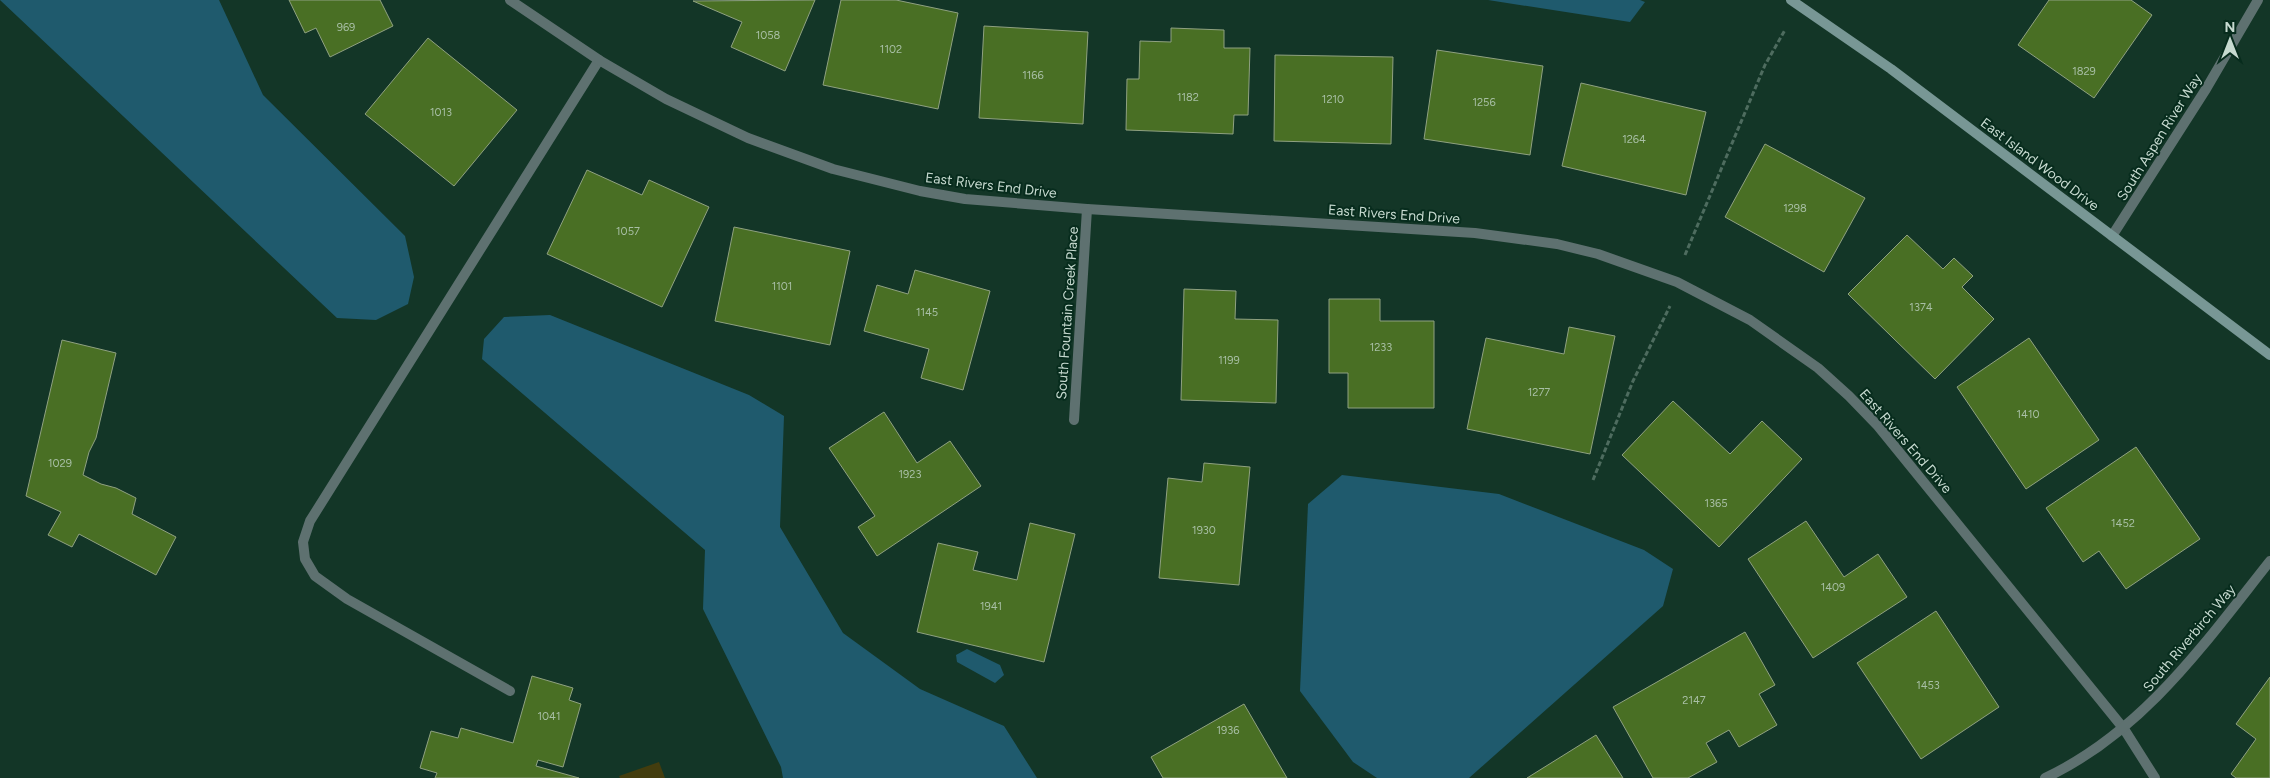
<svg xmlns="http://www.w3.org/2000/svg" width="2270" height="778" viewBox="0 0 2270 778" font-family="Figtree,sans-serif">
	<rect width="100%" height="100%" fill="#133627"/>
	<!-- green -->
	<polygon fill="#433d0e" points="659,762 665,778 620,778 619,776"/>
	<!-- water -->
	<g fill="#1f5a6d">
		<polygon points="0,0 219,0 263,95 405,236 414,277 408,304 376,320 337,318"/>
		<polygon points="1488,0 1640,0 1645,2 1630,22"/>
		<polygon points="550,315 749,395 784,416 780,527 843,633 920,689 1004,726 1037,778 783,778 781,767 703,609 705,550 482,359 484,339 504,317"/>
		<polygon points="1342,475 1499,494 1644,550 1673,569 1663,606 1469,778 1377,778 1353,762 1300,691 1308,504"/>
		<polygon points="967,649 1000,665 1004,675 995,683 957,662 956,655"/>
	</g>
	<!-- building -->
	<g fill="#496f24" stroke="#8fa181">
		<polygon points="289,0 380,0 393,26 330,57 316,28 305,33"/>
		<polygon points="815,0 785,71 731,47 742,22 693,1"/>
		<polygon points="841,0 896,0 958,13 938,109 823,85"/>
		<polygon points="2049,0 2131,0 2152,15 2094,98 2018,45"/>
		<polygon points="984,26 1088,32 1083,124 979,118"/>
		<polygon points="1171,28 1224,30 1224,48 1250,48 1248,115 1234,115 1233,134 1126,130 1127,79 1139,79 1140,41 1171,42"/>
		<polygon points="428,38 517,110 454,186 365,114"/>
		<polygon points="1437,50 1543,66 1530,155 1424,139"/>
		<polygon points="1275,55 1393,57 1391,144 1274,141"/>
		<polygon points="1581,83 1706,112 1686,195 1562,166"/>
		<polygon points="1765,144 1865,198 1824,272 1725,217"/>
		<polygon points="587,170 642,195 649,180 709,207 662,307 547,254"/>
		<polygon points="734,227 850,251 830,345 715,321"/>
		<polygon points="1907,235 1943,269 1954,258 1973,276 1962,287 1994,319 1935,379 1848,294"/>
		<polygon points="915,270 990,291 963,390 921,378 929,349 864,331 877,285 908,294"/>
		<polygon points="1184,289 1236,291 1235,319 1278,320 1276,403 1181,400"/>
		<polygon points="1329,299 1380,299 1380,321 1434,321 1434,408 1348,408 1348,373 1329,373"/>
		<polygon points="1569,327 1615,336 1590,454 1467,429 1486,338 1564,354"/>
		<polygon points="2029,338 2099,440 2026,489 1957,387"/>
		<polygon points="62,340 116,353 96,438 89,452 83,475 101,484 116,488 136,498 132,514 176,537 156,575 79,534 72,547 48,535 61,512 26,496"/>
		<polygon points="1673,401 1730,454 1762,421 1802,459 1719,547 1622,455"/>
		<polygon points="884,412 917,463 950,441 981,486 877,556 858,527 875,516 829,448"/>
		<polygon points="2136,447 2200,539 2126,589 2099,551 2083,562 2046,508"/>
		<polygon points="1204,463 1250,467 1239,585 1159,578 1168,478 1202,482"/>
		<polygon points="1806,521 1844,577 1878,554 1907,597 1813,658 1748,559"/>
		<polygon points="1030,523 1075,534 1044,662 917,632 938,543 978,552 973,570 1017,580"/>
		<polygon points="1936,611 1999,707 1921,759 1857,663"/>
		<polygon points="1745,632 1775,685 1759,694 1777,725 1739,747 1729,730 1706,743 1717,762 1688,778 1653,778 1613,707"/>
		<polygon points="532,676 573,688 569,700 581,704 563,767 538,760 536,766 579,778 435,778 437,773 420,768 431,731 458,738 461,728 513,743"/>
		<polygon points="2270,677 2270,778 2236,778 2231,774 2256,739 2236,724"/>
		<polygon points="1244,704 1287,778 1163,778 1151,757"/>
		<polygon points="1596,735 1623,778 1527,778"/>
	</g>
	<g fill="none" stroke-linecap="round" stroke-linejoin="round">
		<!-- path -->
		<g stroke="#4e6c5f" stroke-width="3" stroke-dasharray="5 2.5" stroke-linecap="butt">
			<polyline points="1685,255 1765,65 1785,30"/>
			<polyline points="1593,480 1633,381 1670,306"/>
		</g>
		<!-- lane -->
		<polyline stroke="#5e7170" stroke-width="10" points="510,691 347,599 315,576 305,559 303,542 310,521 599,60"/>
		<!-- street -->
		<g stroke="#5e7170" stroke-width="10">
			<polyline points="510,0 599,60 666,99 748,138 833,169 920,191 965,199 1087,209 1475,233 1557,244 1598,254 1677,282 1750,320 1818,368 1849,396 1878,426 2124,729 2155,778"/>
			<polyline points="2112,236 2206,89 2258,0"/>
			<polyline points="1074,420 1087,209"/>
			<path d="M2045 778C2143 732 2204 644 2270 561"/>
		</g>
		<!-- secondary -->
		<polyline stroke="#789795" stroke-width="10" points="1791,0 1891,69 2270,355"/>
	</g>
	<g text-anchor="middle" stroke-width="4" stroke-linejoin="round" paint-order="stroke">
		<!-- number labels -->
		<g font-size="11" fill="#a8bfa5">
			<text x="346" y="31">969</text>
			<text x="768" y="39">1058</text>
			<text x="891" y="53">1102</text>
			<text x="2084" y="75">1829</text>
			<text x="1033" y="79">1166</text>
			<text x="1188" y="101">1182</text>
			<text x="1333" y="103">1210</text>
			<text x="1484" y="106">1256</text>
			<text x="441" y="116">1013</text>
			<text x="1634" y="143">1264</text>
			<text x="1795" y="212">1298</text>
			<text x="628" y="235">1057</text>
			<text x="782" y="290">1101</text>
			<text x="1921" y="311">1374</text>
			<text x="927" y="316">1145</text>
			<text x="1381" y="351">1233</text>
			<text x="1229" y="364">1199</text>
			<text x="1539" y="396">1277</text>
			<text x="2028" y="418">1410</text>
			<text x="60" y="467">1029</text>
			<text x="910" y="478">1923</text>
			<text x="1716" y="507">1365</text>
			<text x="2123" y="527">1452</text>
			<text x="1204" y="534">1930</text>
			<text x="1833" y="591">1409</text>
			<text x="991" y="610">1941</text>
			<text x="1928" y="689">1453</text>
			<text x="1694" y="704">2147</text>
			<text x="549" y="720">1041</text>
			<text x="1228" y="734">1936</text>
		</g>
		<!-- street labels -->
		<g font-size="14" fill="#c7dad0" stroke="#072c1d">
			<text transform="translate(2159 137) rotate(-58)" y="5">South Aspen River Way</text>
			<text transform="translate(2040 164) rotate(37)" y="5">East Island Wood Drive</text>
			<text transform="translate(991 185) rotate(7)" y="5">East Rivers End Drive</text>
			<text transform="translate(1394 214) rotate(4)" y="5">East Rivers End Drive</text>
			<text transform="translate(1067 313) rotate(-86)" y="5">South Fountain Creek Place</text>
			<text transform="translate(1906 441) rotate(49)" y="5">East Rivers End Drive</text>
			<text transform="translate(2189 638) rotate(-50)" y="5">South Riverbirch Way</text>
		</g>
	</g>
	<!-- north arrow -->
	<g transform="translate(2230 40)" stroke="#072c1d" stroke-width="4" paint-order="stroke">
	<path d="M0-4L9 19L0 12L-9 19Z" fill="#c7dad0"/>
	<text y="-8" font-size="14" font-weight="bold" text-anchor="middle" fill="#c7dad0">N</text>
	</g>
</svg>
